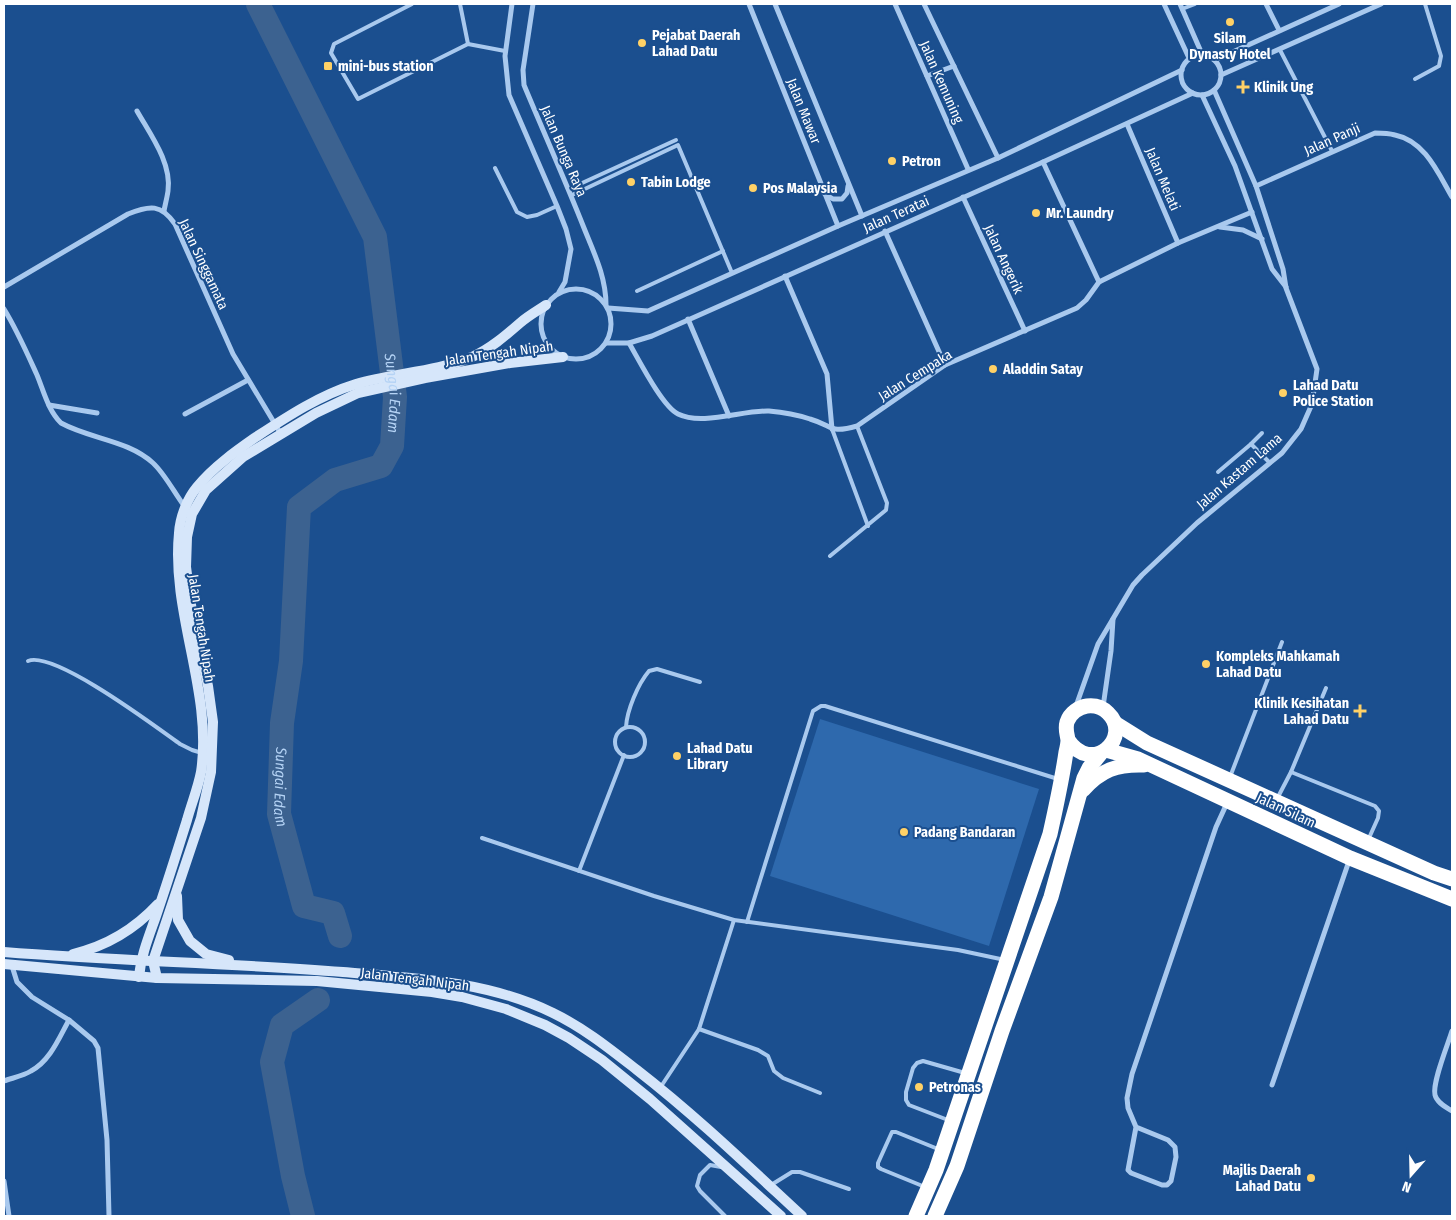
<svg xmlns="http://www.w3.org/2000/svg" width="1456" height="1220" viewBox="0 0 1456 1220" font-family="'Fira Sans Condensed',sans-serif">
	<rect width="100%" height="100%" fill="#1b4f8f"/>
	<!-- pitch -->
	<polygon fill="#2e69ad" points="820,719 1039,789 989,946 770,876"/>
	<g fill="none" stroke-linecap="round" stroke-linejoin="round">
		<!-- river -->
		<g stroke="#3c6290" stroke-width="24">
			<path id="s1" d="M258 4 375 237 395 397 392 446 381 466 335 480 299 507 291 661 282 723 279 814 304 906 333 913 340 936"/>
			<polyline points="303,1216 293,1176 272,1062 282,1025 318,1000"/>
		</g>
		<!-- lane -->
		<g stroke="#a9c9ee" stroke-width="4">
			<polyline points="412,4 334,44 331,53 358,99 468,44 505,51"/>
			<polyline points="460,4 468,44"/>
			<polyline points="1182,9 1195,4"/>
			<polyline points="1280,50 1332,151"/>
			<polyline points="1415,79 1439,66 1441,56 1425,4"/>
			<polyline points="495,168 517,212 527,217 537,215 557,206"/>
			<polyline points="569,189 676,140"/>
			<polyline points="572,195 678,145 732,273"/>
			<polyline points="637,291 723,251"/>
			<polyline points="832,429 868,526"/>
			<polyline points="1251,444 1270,463"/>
			<polyline points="1218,472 1251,444 1262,433"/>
			<polyline points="830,556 886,510 887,503 857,426"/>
			<path d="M28 661C54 650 156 727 180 744L192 750 202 753"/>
			<path d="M626 727C627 710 638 684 649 671L657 669 700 682"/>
			<circle cx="630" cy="742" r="15"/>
			<polyline points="1291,772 1375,806 1379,811 1378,818 1369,838"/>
			<polyline points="1230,777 1282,642"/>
			<polyline points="1278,797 1291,772 1326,688"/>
			<polyline points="482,838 654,896 734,920 958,950 1005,960"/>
			<polyline points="579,871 624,755"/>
			<polyline points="747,922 813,711 821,706 825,706 1058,779"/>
			<polyline points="699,1029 758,1050 768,1056 774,1071 783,1078 820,1093"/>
			<polyline points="660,1088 699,1029 734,920"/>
			<polyline points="948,1120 909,1105 906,1100 906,1092 913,1068 917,1063 923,1061 965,1073"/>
			<polyline points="721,1167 710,1165 700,1175 697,1186 700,1191 725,1216"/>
			<polyline points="771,1185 792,1172 800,1172 849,1189"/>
			<polyline points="925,1187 881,1169 878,1167 878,1163 892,1132 896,1132 938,1149"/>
		</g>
		<!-- street -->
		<g stroke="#a9c9ee" stroke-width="5">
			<polyline points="512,4 505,56 509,95 557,206 566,229 571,249 565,282 559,292"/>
			<path d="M533 4 523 70 524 85C544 133 565 180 584 228 594 253 606 277 606 305"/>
			<polyline points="749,4 838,226"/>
			<polyline points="775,4 862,216"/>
			<polyline points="895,4 968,169"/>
			<polyline points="924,4 998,158"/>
			<polyline points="1164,4 1189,58"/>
			<polyline points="1180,4 1202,54"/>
			<polyline points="1266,4 1279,30"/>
			<circle cx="1201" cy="75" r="20"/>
			<polyline points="1215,60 1339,4"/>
			<polyline points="1221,75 1381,4"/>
			<polyline points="927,76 954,66"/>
			<polyline points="1202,95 1235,166 1272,269 1286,287"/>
			<path d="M137 111C150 134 172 163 168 191 167 198 165 205 164 211"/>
			<polyline points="1127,124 1178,243"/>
			<polyline points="1043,162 1099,282"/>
			<path d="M1256 186 1375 133C1381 133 1388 133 1395 135 1425 141 1438 173 1452 197"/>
			<polyline points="825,194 833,199 842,199 847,193 848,186"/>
			<polyline points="963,197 1025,331"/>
			<polyline points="1220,227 1243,230 1262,239"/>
			<polyline points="885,231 945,365"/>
			<polyline points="785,276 827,374 832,429"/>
			<path d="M4 287 128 214C150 205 161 204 175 224L233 354 281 434"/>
			<circle cx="576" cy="324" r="35"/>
			<polyline points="608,308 648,311 838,226 998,158 1182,70"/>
			<path d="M4 309C17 330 27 353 37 375 44 392 48 410 61 423 90 439 128 440 153 463 165 474 175 494 185 507"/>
			<polyline points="688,319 729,416"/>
			<polyline points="606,343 629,343 652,336 1043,162 1193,93"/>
			<path d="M629 343C639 360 662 406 678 414 702 426 743 410 769 411 781 412 798 415 810 419 834 426 829 434 857 426L945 365 1077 308 1086 300 1099 282 1178 243 1252 212"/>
			<polyline points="49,405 97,413"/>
			<polyline points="185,414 248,380"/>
			<polyline points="1076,706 1098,644 1133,585 1142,575 1197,523 1282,453 1301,429 1312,404 1317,369 1286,288 1283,269 1256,186 1214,90"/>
			<polyline points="1103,707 1111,651 1113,619"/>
			<polyline points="12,966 17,982 32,997 69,1020 94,1041 98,1048 107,1140 109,1216"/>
			<path d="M1452 1031C1448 1044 1432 1083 1435 1095 1437 1103 1446 1107 1452 1111"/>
			<path d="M4 1081C12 1078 23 1076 31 1071 50 1061 59 1038 69 1020"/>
			<polyline points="1272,1085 1349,861"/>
			<polyline points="1136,1127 1168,1140 1175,1147 1176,1157 1171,1181 1167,1185 1162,1185 1131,1173 1128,1170 1136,1127 1128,1108 1127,1098 1132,1074 1216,827 1227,803"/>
			<polyline points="4,1181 9,1216"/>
		</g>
		<!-- secondary -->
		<g stroke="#d6e6fa" stroke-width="10">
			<polyline points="177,896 178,920 190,941 206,954 229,960"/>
			<path d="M4 952C117 961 230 963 343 972 414 978 488 981 553 1013 584 1028 610 1049 637 1070 695 1115 748 1166 802 1216"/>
			<path d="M73 954C107 946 134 930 158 904"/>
			<polyline points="4,964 157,978 317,981 432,992 462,997 506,1009 545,1025 569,1038 602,1060 650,1099 781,1216"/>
			<path d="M139 977C141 955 149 936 156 916 167 884 177 852 187 820 191 805 198 788 201 772 213 692 171 614 179 533 180 517 187 499 197 487 213 467 236 451 256 437 288 416 320 395 356 384 394 373 435 372 472 357 490 349 505 336 520 323 528 316 537 311 546 305"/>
			<polyline points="157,978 153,961 201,818 211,772 213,722 208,686 192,612 186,567 187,537 192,514 206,490 243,457 316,413 358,393 425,378 510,363 563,357"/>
		</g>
		<!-- highway -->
		<g stroke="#fff" stroke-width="15">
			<polyline points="1115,723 1147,743 1434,873 1452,879"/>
			<polyline points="1106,750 1138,759 1350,858 1452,899"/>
			<path d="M1083 790C1101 770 1117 764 1144 765"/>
			<path d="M916 1216 936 1170 1050 834C1056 807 1062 780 1066 752 1067 748 1068 744 1068 740 1067 733 1065 729 1067 722 1070 713 1079 707 1087 706 1095 705 1102 707 1108 713 1133 737 1092 776 1068 740"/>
			<polyline points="935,1216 957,1166 1002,1031 1051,897 1084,778 1089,768 1101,753"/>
		</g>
	</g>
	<!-- markers -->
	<g fill="#ffd166" stroke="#1b4f8f" stroke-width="2">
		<circle cx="1230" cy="22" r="5"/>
		<circle cx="642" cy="43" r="5"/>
		<rect x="323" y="61" width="10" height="10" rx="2.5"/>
		<path d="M1240.5 79.5h5v5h5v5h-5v5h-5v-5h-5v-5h5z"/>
		<circle cx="892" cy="161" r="5"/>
		<circle cx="631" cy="182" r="5"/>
		<circle cx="753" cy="188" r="5"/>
		<circle cx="1036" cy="213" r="5"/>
		<circle cx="993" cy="369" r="5"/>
		<circle cx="1283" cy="393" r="5"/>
		<circle cx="1206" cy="664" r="5"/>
		<path d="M1357.5 703.5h5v5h5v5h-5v5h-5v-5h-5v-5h5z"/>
		<circle cx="677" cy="756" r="5"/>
		<circle cx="904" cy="832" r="5"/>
		<circle cx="919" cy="1087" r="5"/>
		<circle cx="1311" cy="1178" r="5"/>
	</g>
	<g text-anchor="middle" stroke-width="4" stroke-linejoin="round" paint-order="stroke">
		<!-- poi labels -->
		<g font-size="14" font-weight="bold" fill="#fff" stroke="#1b4f8f" text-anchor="start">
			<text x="652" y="40">Pejabat Daerah<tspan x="652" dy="16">Lahad Datu</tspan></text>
			<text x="1230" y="43" text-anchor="middle">Silam<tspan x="1230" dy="16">Dynasty Hotel</tspan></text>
			<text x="338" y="71">mini-bus station</text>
			<text x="1254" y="92">Klinik Ung</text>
			<text x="902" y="166">Petron</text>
			<text x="641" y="187">Tabin Lodge</text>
			<text x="763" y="193">Pos Malaysia</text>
			<text x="1046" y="218">Mr. Laundry</text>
			<text x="1003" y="374">Aladdin Satay</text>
			<text x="1293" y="390">Lahad Datu<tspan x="1293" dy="16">Police Station</tspan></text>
			<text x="1216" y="661">Kompleks Mahkamah<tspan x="1216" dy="16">Lahad Datu</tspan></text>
			<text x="1349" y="708" text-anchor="end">Klinik Kesihatan<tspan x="1349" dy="16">Lahad Datu</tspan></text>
			<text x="687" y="753">Lahad Datu<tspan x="687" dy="16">Library</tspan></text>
			<text x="914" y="837">Padang Bandaran</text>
			<text x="929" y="1092">Petronas</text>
			<text x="1301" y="1175" text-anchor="end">Majlis Daerah<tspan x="1301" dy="16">Lahad Datu</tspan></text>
		</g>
		<!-- street labels -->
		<g font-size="14" fill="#fff" stroke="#1b4f8f">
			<text transform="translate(942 82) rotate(66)" y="5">Jalan Kemuning</text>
			<text transform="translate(804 111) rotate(68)" y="5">Jalan Mawar</text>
			<text transform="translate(1332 139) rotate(-24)" y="5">Jalan Panji</text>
			<text transform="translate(564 151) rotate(67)" y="5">Jalan Bunga Raya</text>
			<text transform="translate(1163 179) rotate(67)" y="5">Jalan Melati</text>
			<text transform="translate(896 214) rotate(-24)" y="5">Jalan Teratai</text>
			<text transform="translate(1004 259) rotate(65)" y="5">Jalan Angerik</text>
			<text transform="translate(204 264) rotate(65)" y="5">Jalan Singgamata</text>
			<text transform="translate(499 353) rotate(-8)" y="5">Jalan Tengah Nipah</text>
			<text transform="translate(915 375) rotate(-32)" y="5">Jalan Cempaka</text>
			<text transform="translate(1239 471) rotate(-41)" y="5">Jalan Kastam Lama</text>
			<text transform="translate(202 628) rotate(81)" y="5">Jalan Tengah Nipah</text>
			<text transform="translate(1286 810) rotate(25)" y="5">Jalan Silam</text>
			<text transform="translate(415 979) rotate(7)" y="5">Jalan Tengah Nipah</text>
		</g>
		<!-- water labels -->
		<g font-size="15" font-style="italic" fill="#b5d3f5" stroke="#1b4f8f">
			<text dy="5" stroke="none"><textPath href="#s1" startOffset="418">Sungai Edam</textPath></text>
			<text dy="5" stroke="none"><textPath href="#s1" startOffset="868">Sungai Edam</textPath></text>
		</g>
	</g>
	<!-- border -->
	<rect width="1456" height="1220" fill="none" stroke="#ffffff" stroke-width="10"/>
	<!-- north arrow -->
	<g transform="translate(1411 1175) rotate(200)" stroke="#1b4f8f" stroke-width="4" paint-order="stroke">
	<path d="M0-4L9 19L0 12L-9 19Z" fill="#ffffff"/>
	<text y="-8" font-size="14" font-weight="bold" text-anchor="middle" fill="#ffffff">N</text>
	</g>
</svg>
